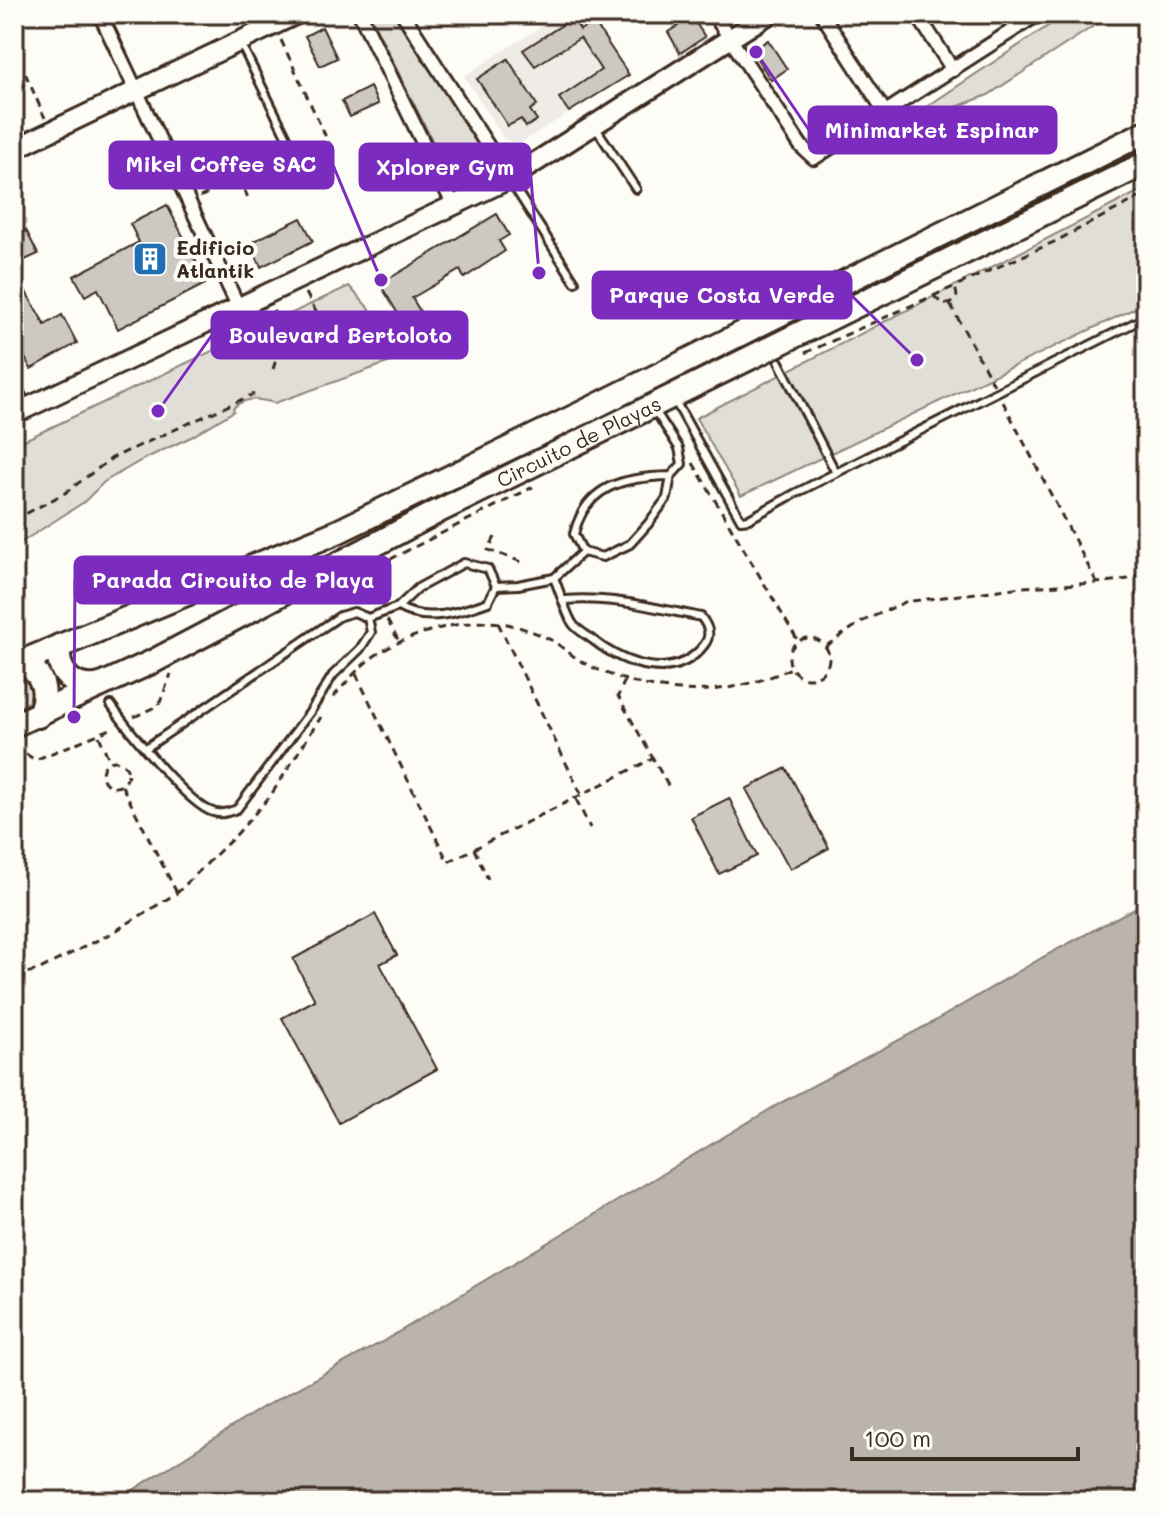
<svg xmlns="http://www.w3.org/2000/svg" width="1160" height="1515" viewBox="0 0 1160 1515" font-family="Mali,sans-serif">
	<rect width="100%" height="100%" fill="#fdfcf7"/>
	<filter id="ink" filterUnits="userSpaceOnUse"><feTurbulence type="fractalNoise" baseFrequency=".0125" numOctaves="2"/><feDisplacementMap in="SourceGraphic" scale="16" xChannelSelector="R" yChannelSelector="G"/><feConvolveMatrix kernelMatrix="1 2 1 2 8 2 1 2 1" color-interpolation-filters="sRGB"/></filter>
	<g filter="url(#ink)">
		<!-- built -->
		<polygon fill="#efece7" points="561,14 588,14 629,75 519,144 504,139 464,76"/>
		<!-- green -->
		<g fill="#e1ded7" stroke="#8e847a" stroke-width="2">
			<polygon points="369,14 399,14 495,170 457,190"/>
			<polygon points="1066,14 1112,14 988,95 887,133"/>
			<polygon points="1146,188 1146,303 741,496 696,418"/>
			<path d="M349 286 410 355 275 403C258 399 247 396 233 408L234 411 191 437 142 460 104 482 84 502 14 547V445Z"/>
			<polygon points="14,673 23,674 34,683 32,700 14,710"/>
		</g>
		<!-- water -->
		<polygon fill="#bbb4ad" stroke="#887d74" stroke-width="2" points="1146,902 1146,1501 116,1501 263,1407 382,1342 782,1102 935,1021 1043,957"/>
		<!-- building -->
		<g fill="#cdc8c2" stroke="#3b2a1e" stroke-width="2">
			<polygon points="672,14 690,14 705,37 680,53 668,32 679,25"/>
			<polygon points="573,18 580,30 594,22 629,75 569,112 559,98 601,70 580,38 535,66 523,50"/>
			<polygon points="322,27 337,58 320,66 305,36"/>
			<polygon points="768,40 787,69 771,80 752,51"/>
			<polygon points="508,59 537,105 530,110 537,120 526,127 521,119 508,126 477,79"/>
			<polygon points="370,87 378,104 350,117 342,101"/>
			<polygon points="167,205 207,283 118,329 98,289 85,296 74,276 139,242 130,224"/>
			<polygon points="497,214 509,235 499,241 505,251 464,278 460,270 412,298 423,316 406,327 380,284"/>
			<polygon points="301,218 313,241 261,267 250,243"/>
			<polygon points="26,230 38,254 14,265 14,235"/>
			<polygon points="14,271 45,325 62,315 77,343 31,369 14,338"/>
			<polygon points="786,768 829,848 790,869 746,789"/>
			<polygon points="729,798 757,856 719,874 691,817"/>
			<polygon points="375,914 397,955 380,964 437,1069 339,1123 282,1018 315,1000 293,959"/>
		</g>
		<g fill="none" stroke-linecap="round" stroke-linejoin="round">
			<!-- lane casing -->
			<g stroke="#3b2a1e" stroke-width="12">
				<g id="lane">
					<polyline points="240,42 295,154"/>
					<polyline points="596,128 636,189"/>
					<polyline points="511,182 575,282"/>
					<polyline points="779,362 836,473"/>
					<polyline points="674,399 741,520 749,519 794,494 1146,317"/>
					<path d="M654 409 679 448 682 464 671 476 667 498 648 524 630 544 603 557 583 552 574 534C586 485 624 477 671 476"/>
					<path d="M554 578C559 589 567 616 573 624 577 630 587 635 593 640 625 665 675 683 704 645 712 635 708 626 701 617 655 608 611 596 565 600"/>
					<polyline points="496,586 518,585 554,578 583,552"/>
					<path d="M368 618 398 607 418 588 464 563 488 569 496 586 488 602C460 612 426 624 398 607"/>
					<path d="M111 705C127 728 188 805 213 812 221 815 229 812 237 809L310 712 333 675 360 649 371 632 368 618 354 612 340 616 146 748"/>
				</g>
			</g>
			<!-- street casing -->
			<g stroke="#3b2a1e" stroke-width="18">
				<g id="street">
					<polyline points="100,14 238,306"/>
					<polyline points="360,14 454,206"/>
					<polyline points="403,14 509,179"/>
					<polyline points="714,14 801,146 814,158 1038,14"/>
					<polyline points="822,14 885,112"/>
					<polyline points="917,14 953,70"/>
					<polyline points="14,387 25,409"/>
				</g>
			</g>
			<!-- secondary casing -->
			<g stroke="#3b2a1e" stroke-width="24">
				<g id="secondary">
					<polyline points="14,149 297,14"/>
					<polyline points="14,414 509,179 769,14"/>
				</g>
			</g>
			<!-- highway casing -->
			<g stroke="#3b2a1e" stroke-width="28">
				<g id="highway">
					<path d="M59 646C56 672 73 691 101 685"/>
					<path d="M23 661C44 675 49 693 38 716"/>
					<polyline points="14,665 337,532 586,411 1146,132"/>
					<path id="s1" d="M14 725 154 661 437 512 1146 163"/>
				</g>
			</g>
			<!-- path -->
			<g stroke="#3b2a1e" stroke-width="3" stroke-dasharray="8 6" stroke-linecap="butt">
				<polyline points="1086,14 1099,14"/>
				<polyline points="281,40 330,146"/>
				<polyline points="14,48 45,118"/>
				<polyline points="200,197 239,178 249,200"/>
				<polyline points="306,293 321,321"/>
				<polyline points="934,296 941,303 950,304 957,296 955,286"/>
				<polyline points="950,304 994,385"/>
				<polyline points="273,310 291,353 314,343"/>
				<circle cx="331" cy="336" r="17"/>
				<polyline points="805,353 1054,242 1146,194"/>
				<polyline points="273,369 284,336"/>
				<polyline points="1003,402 1097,583"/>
				<polyline points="693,463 798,641"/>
				<polyline points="14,520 65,493 112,458 254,394"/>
				<polyline points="495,537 488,550 522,562"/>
				<polyline points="365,572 533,487"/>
				<polyline points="375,596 379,590 379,586 372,581 368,582 363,589 364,593 371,597 375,596 378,602"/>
				<polyline points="387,620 400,643"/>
				<polyline points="498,623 582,796"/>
				<circle cx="809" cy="658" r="20"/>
				<polyline points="826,646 861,622 905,602 1022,587 1097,583 1128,579 1146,572"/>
				<polyline points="356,674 448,862 654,758"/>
				<polyline points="625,680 618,696 670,789"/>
				<path d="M333 697C343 687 352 675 362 666 394 636 468 614 511 625 524 628 540 634 551 640 563 647 574 658 586 664 652 697 725 700 791 668"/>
				<polyline points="134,717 159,705 171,674"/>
				<polyline points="99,736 110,762"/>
				<polyline points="14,746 35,760 113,728"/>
				<circle cx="115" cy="774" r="13"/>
				<polyline points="122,786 177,893"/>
				<polyline points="576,799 590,828"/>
				<polyline points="474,849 488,879"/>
				<polyline points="14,976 38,970 112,933 177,893 237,834 271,795 321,717"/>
			</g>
			<!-- lane -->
			<use href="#lane" stroke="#fdfcf7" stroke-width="6"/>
			<!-- street -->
			<use href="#street" stroke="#fdfcf7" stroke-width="12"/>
			<!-- secondary -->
			<use href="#secondary" stroke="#fdfcf7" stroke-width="18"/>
			<!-- highway -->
			<use href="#highway" stroke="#fdfcf7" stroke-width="22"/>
		</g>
	</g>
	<!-- icons -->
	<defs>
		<g id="building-square" transform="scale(1.8)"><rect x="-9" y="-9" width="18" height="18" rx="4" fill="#1f6fb2" stroke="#fdfcf7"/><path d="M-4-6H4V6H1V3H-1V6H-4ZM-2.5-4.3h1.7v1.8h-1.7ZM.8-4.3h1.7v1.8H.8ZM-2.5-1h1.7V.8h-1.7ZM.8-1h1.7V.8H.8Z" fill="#fff"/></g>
	</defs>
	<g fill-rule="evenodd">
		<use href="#building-square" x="150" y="259"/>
	</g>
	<g text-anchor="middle" stroke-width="8" stroke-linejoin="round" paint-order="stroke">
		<!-- poi labels -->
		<g font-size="20" font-weight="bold" fill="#3b2a1e" stroke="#fdfcf7" text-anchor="start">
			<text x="176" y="255">Edificio<tspan x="176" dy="23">Atlantik</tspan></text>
		</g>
		<!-- street labels -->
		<g font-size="20" fill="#3b2a1e" stroke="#fdfcf7">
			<text dy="7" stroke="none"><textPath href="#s1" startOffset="632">Circuito de Playas</textPath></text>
		</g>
	</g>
	<!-- callouts -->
	<path fill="none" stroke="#7b2cbf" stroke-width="3" d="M756 52L809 130M381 280L333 165M539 273L530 167M917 360L851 295M158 411L212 335M74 717L75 580"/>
	<g fill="#7b2cbf" stroke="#fdfcf7" stroke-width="3">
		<circle cx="756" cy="52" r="8"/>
		<circle cx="381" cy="280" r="8"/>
		<circle cx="539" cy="273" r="8"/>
		<circle cx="917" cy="360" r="8"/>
		<circle cx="158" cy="411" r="8"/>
		<circle cx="74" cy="717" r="8"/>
	</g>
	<g fill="#7b2cbf" stroke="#7b2cbf" stroke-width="3">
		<rect x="809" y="107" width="247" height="46" rx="8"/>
		<rect x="110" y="142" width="223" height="46" rx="8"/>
		<rect x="360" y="144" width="170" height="46" rx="8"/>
		<rect x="593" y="272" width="258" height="46" rx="8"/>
		<rect x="212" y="312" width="255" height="46" rx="8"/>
		<rect x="75" y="557" width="315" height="46" rx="8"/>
	</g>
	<g font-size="22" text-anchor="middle" font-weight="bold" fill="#fff">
		<text x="932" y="138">Minimarket Espinar</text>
		<text x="221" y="172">Mikel Coffee SAC</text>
		<text x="445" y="175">Xplorer Gym</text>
		<text x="722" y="303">Parque Costa Verde</text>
		<text x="340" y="343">Boulevard Bertoloto</text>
		<text x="233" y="588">Parada Circuito de Playa</text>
	</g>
	<!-- margin -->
	<rect width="1160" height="1515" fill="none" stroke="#fdfcf7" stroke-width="48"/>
	<rect x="24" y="24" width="1112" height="1467" fill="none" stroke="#3b2a1e" stroke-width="3" filter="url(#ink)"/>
	<!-- scale -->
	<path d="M852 1447v12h226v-12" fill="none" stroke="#3b2a1e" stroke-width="4"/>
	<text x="864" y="1447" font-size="24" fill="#3b2a1e" stroke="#fdfcf7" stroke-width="6" paint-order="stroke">100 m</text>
</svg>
